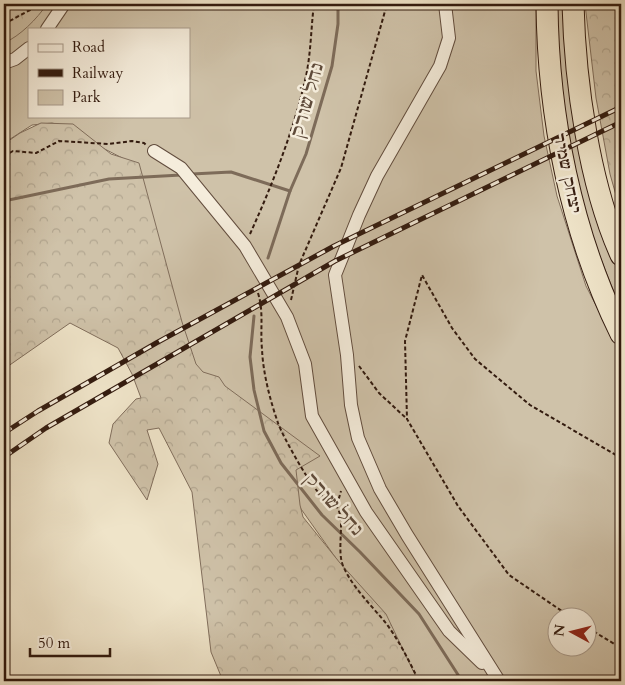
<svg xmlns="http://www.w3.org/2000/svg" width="625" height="685" viewBox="0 0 625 685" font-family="Cardo,'Frank Ruhl Libre',serif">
	<defs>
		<pattern id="forest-crowns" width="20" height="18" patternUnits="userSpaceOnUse" patternTransform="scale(1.25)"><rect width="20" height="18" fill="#cfc2a9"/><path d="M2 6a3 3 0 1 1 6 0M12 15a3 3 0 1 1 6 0" fill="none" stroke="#b2a690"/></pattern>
	</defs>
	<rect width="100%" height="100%" fill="#efe4c9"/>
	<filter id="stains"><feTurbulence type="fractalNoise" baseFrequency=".004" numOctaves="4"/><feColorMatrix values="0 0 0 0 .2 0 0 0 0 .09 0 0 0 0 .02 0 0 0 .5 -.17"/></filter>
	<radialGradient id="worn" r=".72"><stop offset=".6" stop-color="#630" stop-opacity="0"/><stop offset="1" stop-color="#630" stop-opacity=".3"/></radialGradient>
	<!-- green -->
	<g fill="#cfc2a9" stroke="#816e5c" fill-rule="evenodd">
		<path d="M30 4H536V71L544 136 557 196 586 286 621 354V681H412L379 619 294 499 197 374 132 163 95 144 65 126 52 123 32 125 4 143V27ZM29 29H189V116H29ZM558 618H588V648H558Z"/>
		<path d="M556 4H563L610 250 621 277V309C611 285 602 262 593 238 569 164 559 81 556 4Z"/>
	</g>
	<!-- forest -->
	<g fill="url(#forest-crowns)" stroke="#816e5c">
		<path d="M4 4H47C37 19 20 36 4 43Z"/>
		<polygon points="585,4 621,4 621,213 610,174 596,98"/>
		<polygon points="41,123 73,124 111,154 139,163 182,322 196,364 203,372 219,377 225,386 320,456 296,470 300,505 303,517 340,563 386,614 418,681 223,681 211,652 192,492 159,428 147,430 158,464 147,500 109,443 113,424 136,399 141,398 132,374 118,348 70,323 4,369 4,144 20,133"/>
	</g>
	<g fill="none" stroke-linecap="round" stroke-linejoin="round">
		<!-- stream -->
		<g stroke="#7d6b59" stroke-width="3">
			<polyline points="192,174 231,172 290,191"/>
			<polyline points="4,201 109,179 181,175"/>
			<polyline points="268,258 290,191 306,154 332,66 338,24 338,4"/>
			<polyline points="254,316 250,357 254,390 264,431 281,463 322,515 360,552 419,614 462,681"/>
		</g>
		<!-- minor casing -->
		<g stroke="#624d3e" stroke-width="14">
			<g id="minor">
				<polyline points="445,4 449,38 440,66 377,176 359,215 335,275 347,355 351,405 358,438 380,489 407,535 499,681"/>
				<polyline points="47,29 64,4"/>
				<polyline points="4,63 15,59 29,48"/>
				<polyline points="154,151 181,168 245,246 287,317 305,364 312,416 366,512 449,631 482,663"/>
			</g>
		</g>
		<!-- trunk casing -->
		<g stroke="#331b0f" stroke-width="23">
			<g id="trunk">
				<path d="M547 4C548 116 571 233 621 334"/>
				<path d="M573 4C575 82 589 184 621 255"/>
			</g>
		</g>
		<!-- path -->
		<g stroke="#331b0f" stroke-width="2" stroke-dasharray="4 2.5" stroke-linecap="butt">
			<polyline points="4,24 30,10 36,4"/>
			<polyline points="4,156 13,151 36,153 59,141 109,144 132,141 144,143 146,145"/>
			<path d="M250 234C273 183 294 130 306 76 311 53 311 27 314 4"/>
			<path d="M258 293C264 312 260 330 262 349 263 373 270 400 278 423 283 437 308 481 318 492 323 497 331 500 336 506 347 518 335 551 344 568 354 589 371 605 385 622 399 640 409 661 419 681"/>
			<polyline points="291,300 299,265 341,168 387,4"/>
			<polyline points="359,366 379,393 407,419"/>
			<polyline points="337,505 341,491"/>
			<polyline points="572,618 509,575 458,506 407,419 405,341 422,275 452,328 475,359 530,405 621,458"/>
			<polyline points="588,628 621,648"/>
		</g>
		<!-- minor -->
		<use href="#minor" stroke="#f5eddc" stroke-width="12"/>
		<!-- trunk -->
		<use href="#trunk" stroke="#efe4c9" stroke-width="21"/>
		<!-- rail casing -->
		<g stroke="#331b0f" stroke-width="5">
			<g id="rail">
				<polyline points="4,433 38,411 158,342 334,246 621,107"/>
				<polyline points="4,457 46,428 335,261 621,122"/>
			</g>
		</g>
		<!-- rail -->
		<use href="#rail" stroke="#f5eddc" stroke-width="3" stroke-dasharray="9" stroke-linecap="butt"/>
	</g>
	<g text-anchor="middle" stroke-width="5" stroke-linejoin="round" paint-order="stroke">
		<!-- street labels -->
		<g font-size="16" fill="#331b0f" stroke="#f5eddc">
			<text transform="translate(568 173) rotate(78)" y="6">יצחק שמיר</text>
		</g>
		<!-- water labels -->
		<g font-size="18" font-style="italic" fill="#5e4a3a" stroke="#f5eddc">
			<text transform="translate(307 100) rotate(-74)" y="6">נחל שורק</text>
			<text transform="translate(334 504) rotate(48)" y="6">נחל שורק</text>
		</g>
	</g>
	<!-- margin -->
	<rect width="625" height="685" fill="none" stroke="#efe4c9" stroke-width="20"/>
	<rect x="5" y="5" width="615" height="675" fill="none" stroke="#331b0f" stroke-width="2.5"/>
	<rect x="10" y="10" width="605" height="665" fill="none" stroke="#331b0f"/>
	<!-- legend -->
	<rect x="28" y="28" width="162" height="90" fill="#f5eddc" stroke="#a7998a"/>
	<rect x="38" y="44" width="25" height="8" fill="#f5eddc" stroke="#a7998a"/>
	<text x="72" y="52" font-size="15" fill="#331b0f">Road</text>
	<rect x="38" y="69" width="25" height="8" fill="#331b0f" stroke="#a7998a"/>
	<text x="72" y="78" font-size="15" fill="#331b0f">Railway</text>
	<rect x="38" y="90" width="25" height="15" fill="#cfc2a9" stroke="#a7998a"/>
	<text x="72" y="102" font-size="15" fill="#331b0f">Park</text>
	<!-- north arrow -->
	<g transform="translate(572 632) rotate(277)"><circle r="24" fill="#f5eddc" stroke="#a7998a"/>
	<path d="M0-4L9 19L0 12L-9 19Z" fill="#8f2418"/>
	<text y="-8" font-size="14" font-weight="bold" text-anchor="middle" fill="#331b0f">N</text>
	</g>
	<!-- scale -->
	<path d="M30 648v8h80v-8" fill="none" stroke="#331b0f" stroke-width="2.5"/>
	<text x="38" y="648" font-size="15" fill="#331b0f" stroke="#f5eddc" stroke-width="4" paint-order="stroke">50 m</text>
	<rect width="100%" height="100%" filter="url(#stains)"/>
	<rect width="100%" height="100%" fill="url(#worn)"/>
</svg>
